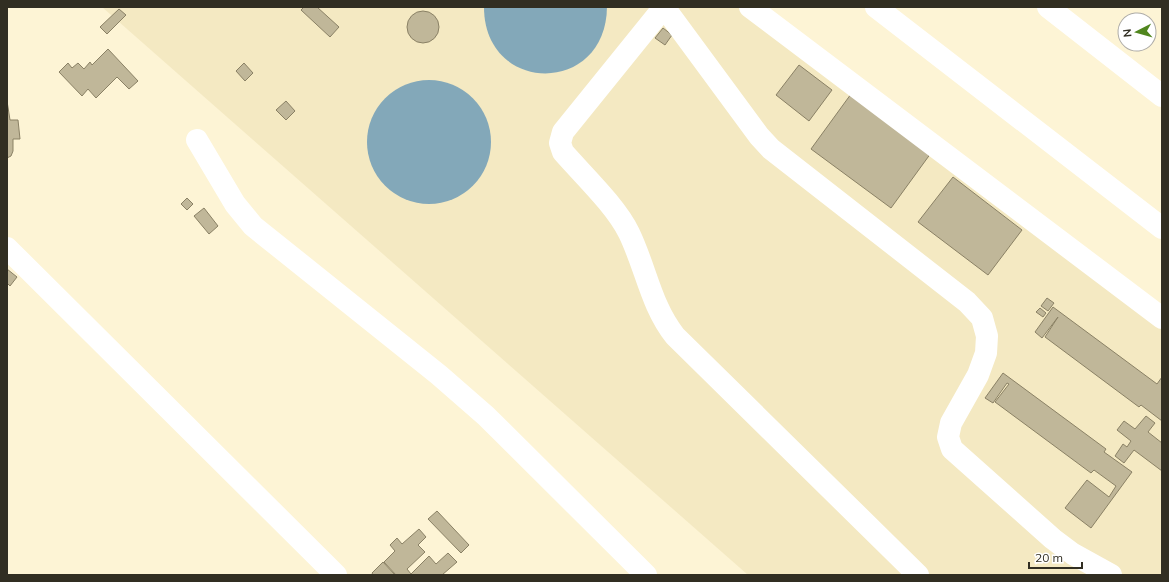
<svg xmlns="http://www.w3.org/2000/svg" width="1169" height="582" viewBox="0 0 1169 582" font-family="Mulish,sans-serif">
	<rect width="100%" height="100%" fill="#fdf4d5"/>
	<!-- built -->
	<polygon fill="#f4e9c2" points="102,7 746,7 1162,323 1162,575 748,575"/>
	<!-- water -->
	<g fill="#83a8b9">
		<path d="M484 7H607C606 96 484 95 484 7Z"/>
		<circle cx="429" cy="142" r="62"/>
	</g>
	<!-- building -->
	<g fill="#c0b799" stroke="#8a8165">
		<polygon points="304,7 317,7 339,27 330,37 301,10"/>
		<polygon points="119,9 126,15 107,34 100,27"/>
		<circle cx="423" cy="27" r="16"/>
		<polygon points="663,28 672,35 665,45 655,38"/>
		<polygon points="108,49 138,81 129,89 117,77 96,98 88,89 82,96 59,72 68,63 72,68 78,63 84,69 90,62 92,65"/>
		<polygon points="244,63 253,73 245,81 236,71"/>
		<polygon points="799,65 832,90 809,121 776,95"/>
		<polygon points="851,94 931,153 891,208 811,149"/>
		<polygon points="7,101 10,120 18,120 20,139 13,139 13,151 11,156 7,158"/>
		<polygon points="286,101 295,111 286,120 276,110"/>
		<polygon points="953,177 1022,230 988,275 918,222"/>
		<polygon points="187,198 193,204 187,210 181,204"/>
		<polygon points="204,208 218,226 209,234 194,216"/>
		<polygon points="7,269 17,277 10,286 7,283"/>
		<polygon points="1047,298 1054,303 1048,311 1041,306"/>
		<polygon points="1053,307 1157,384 1162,377 1162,421 1141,405 1139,407 1045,337 1058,317 1042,338 1035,332"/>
		<polygon points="1040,308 1046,313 1043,317 1036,312"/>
		<polygon points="1003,373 1106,449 1104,452 1132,472 1091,528 1065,508 1087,480 1109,497 1116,486 1094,470 1091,473 995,402 1009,384 1007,383 993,403 985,398"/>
		<polygon points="1146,416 1155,423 1148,432 1162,443 1162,471 1134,450 1124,463 1115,456 1123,444 1127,447 1131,441 1117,430 1124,421 1135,429"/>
		<polygon points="437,511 469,545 461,553 428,519"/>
		<polygon points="419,529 426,537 418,545 425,552 407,569 411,574 429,556 436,564 448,553 457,562 442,575 396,575 384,562 395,551 390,545 397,538 402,544"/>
		<polygon points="383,562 395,575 373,575 372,573"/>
	</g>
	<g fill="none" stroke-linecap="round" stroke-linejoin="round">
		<!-- minor -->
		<g stroke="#fff" stroke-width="22">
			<polyline points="664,7 759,136 771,149 967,302 982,318 987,336 986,353 978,375 951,423 948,437 952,449 1053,539 1073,554 1111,575"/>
			<path d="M664 7 563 132 560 143 563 152C583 175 616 206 629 233 646 268 651 306 675 336L918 575"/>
			<polyline points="750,7 1162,318"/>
			<polyline points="876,7 1162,228"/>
			<polyline points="1048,7 1162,96"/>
			<polyline points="197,140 235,204 253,226 439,375 486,416 646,575"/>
			<polyline points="7,248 336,575"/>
		</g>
	</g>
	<!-- border -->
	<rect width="1169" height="582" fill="none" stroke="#312e22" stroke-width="16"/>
	<!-- north arrow -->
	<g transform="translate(1137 32) rotate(264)"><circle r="19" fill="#ffffff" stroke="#adaba7"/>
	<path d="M0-3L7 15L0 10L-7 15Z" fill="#50861e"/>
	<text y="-6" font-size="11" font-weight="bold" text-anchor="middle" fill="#312e22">N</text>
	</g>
	<!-- scale -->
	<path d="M1029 562v6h53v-6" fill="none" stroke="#312e22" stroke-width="2"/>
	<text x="1035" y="562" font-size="12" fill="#312e22" stroke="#ffffff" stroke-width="3" paint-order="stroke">20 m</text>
</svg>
